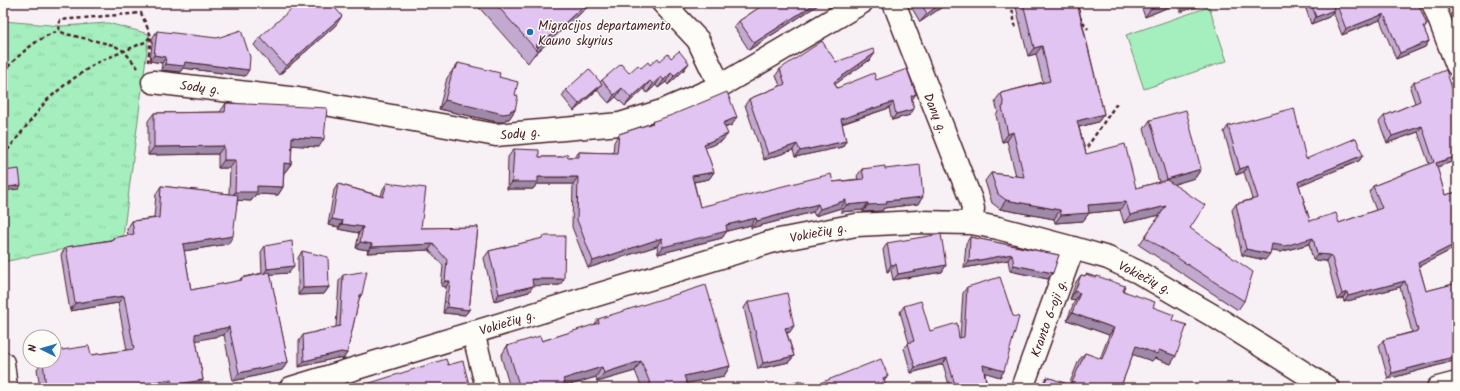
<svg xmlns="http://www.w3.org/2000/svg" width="1460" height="391" viewBox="0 0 1460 391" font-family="Kalam,sans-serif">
	<defs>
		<pattern id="grass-tufts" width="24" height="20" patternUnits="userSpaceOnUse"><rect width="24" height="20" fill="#a5efbe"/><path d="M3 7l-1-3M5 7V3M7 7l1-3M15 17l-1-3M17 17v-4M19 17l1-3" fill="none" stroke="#90cca3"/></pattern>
	</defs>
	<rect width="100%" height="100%" fill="#f7f1f6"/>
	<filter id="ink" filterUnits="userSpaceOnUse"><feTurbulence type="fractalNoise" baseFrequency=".025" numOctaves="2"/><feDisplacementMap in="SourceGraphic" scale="8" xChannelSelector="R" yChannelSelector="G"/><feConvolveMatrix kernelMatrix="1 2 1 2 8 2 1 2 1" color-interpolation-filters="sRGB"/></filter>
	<g filter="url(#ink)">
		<!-- grass -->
		<polygon fill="url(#grass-tufts)" stroke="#788774" points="3,21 62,26 108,23 149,34 123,237 3,262"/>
		<!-- pitch -->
		<polygon fill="#a5efbe" stroke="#788774" points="1209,7 1227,61 1144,89 1126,35"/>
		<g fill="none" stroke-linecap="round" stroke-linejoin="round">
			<!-- street casing -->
			<g stroke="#4a1f2b" stroke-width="25">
				<g id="street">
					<polyline points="663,3 698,40 720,86"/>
					<polyline points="894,3 971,200 973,209 971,223"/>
					<polyline points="1433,3 1457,65"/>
					<polyline points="153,82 298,99 496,135 620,124 662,111 720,86 861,3"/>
					<polyline points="473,332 487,388"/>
					<polyline points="3,363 6,388"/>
					<polyline points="291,388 774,241 856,225 918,222 971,223 998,228 1073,248 1108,258 1138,272 1217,318 1328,388"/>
					<polyline points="1022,388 1073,248"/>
					<polyline points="1438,388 1457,383"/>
				</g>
			</g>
			<!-- path -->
			<g stroke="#4a1f2b" stroke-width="2.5" stroke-dasharray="4 3" stroke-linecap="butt">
				<polyline points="1011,3 1016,30"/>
				<polyline points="1079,16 1088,29"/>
				<polyline points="138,68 124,51 113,45 66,34 59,31 60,20 141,13 151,36"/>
				<path d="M3 72C19 55 36 38 59 31"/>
				<polyline points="1083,153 1117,103"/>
				<polyline points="3,156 46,101 67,83 96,63 145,42 151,36 148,62"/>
			</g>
			<!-- street -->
			<use href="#street" stroke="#fdfcf7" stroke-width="22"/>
		</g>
		<!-- wall -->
		<g fill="#c2a9d0" stroke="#4a1f2b">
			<polygon points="475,3 592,3 533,56 528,63"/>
			<polygon points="766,3 821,3 749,50 734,27 739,21"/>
			<polygon points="909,3 948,3 920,22"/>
			<polygon points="1015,3 1087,3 1078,5 1104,114 1098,122 1079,127 1086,154 1136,188 1159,182 1144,129 1150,120 1201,169 1195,178 1174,184 1190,228 1244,301 1238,310 1139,245 1160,215 1124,223 1120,210 1089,213 1083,221 1055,223 1054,219 1000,209 992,203 985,181 991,173 1016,176 1007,141 1002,142 996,115 998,112 995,101 1001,93 1043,82 1036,54 1028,56"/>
			<polygon points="1140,3 1208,3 1180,12 1178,3 1145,17"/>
			<polygon points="1304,3 1418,3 1427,25 1424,29 1429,41 1425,47 1396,59 1380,20 1342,35 1333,12 1329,17 1311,24"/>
			<polygon points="336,25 279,75 254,45 260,37"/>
			<polygon points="157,31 245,76 183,68 180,72 161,70 162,63 150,61 153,37"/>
			<polygon points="671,58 689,63 683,71 668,85 666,82 658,88 656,85 647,93 644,89 625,106 616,97 609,103 597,90 574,111 562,96 566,90 600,82 602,80 629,73 641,68"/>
			<polygon points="871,59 835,84 837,88 876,80 912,100 910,115 892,120 889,108 842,124 846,141 842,147 795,157 793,150 764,160 745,105 749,99 780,86 776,75 780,69 836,62"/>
			<polygon points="458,63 499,77 515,95 515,110 509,119 506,119 504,122 497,122 439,109 447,78"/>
			<polygon points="1414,82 1457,103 1457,160 1437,167 1445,195 1457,192 1457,247 1419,266 1426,291 1457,283 1457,360 1388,379 1379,346 1383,340 1412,332 1400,287 1344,302 1343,298 1337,300 1328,264 1326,261 1313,260 1309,244 1280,252 1270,251 1265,260 1242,255 1232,210 1236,204 1252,199 1244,172 1236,175 1224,132 1228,126 1306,159 1363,155 1359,161 1299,185 1310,221 1339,223 1376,210 1369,192 1373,186 1429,164 1418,132 1387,143 1379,122 1384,116 1415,103 1410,88"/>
			<polygon points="226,103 319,147 292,145 291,164 285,172 284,172 283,187 278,195 256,194 251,201 238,200 228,244 184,251 191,290 239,281 241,278 262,273 261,252 265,246 289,273 270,274 288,362 282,370 233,381 224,335 196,340 203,380 198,387 194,388 166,388 165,387 157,388 40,388 37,369 43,361 54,361 54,351 55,351 91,355 127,350 118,303 70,311 61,255 66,247 111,240 113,238 128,236 127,229 132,221 154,218 156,194 161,186 229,194 230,168 218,168 218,154 148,155 148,121 154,113 220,112"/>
			<polygon points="651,122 732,125 725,128 722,141 705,148 714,172 709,179 694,182 700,207 833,182 858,179 857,176 862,169 885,169 918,204 884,208 882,211 863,212 863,210 841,212 841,208 815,216 813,212 751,228 751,225 727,231 722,238 658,254 657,246 588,268 572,227 573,184 537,184 533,189 507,189 508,157 514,149 539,157 575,157 579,152 613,153 614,142 619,134 649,124"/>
			<polygon points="387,183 421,228 478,227 469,310 465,315 443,313 446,287 441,286 443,266 429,250 367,253 368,250 356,248 359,233 338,229 339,227 328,225 334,190 338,184 381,196 383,189"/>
			<polygon points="543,236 560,285 533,285 529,292 494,301 484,258 489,251 541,239"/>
			<polygon points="970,237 1059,255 1048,279 1010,271 1008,260 964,268 966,243"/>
			<polygon points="887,243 946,265 942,272 893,280 891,270 887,272 883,250"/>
			<polygon points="302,251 329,287 324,294 298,295 298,258"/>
			<polygon points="1086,274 1096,277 1097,276 1153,307 1172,320 1171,364 1155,358 1152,361 1133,354 1121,386 1124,388 1040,388 1042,384 1047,377 1069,385 1079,360 1085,353 1100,359 1109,335 1067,320 1075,300 1070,299 1076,282 1081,275 1085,276"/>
			<polygon points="343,275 362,294 359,299 347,353 343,359 337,358 299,367 299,341 303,335 336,327 339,281"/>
			<polygon points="967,287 1004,371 1000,377 985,372 987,388 950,388 943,364 911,373 904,348 909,343 900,312 904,306 930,331 960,338 963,293"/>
			<polygon points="748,302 790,332 787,333 794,356 789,362 758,369 744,308"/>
			<polygon points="598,319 730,366 724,376 687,383 689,388 642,388 635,371 597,382 596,377 563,387 562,388 510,388 501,356 507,346 542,341 594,325"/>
			<polygon points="448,365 470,388 364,388 367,384"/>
		</g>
		<!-- shaded-wall -->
		<g fill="#9e89a9" stroke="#4a1f2b">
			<polygon points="587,3 592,3 533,56 537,51 536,50 538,47"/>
			<polygon points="816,3 821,3 749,50 754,43"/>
			<polygon points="941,3 948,3 920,22 927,14"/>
			<polygon points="1073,3 1087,3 1070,7"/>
			<polygon points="1164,3 1178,3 1145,17 1151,8"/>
			<polygon points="1189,3 1208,3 1180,12 1186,4"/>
			<polygon points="1334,10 1329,17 1311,24 1316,17"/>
			<polygon points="1384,14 1380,20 1342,35 1346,29"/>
			<polygon points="342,16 336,25 279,75 286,66"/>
			<polygon points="1429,41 1425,47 1396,59 1400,53"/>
			<polygon points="1042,46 1036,54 1028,56 1034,48"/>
			<polygon points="875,53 871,59 830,88 834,82"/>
			<polygon points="154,55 166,57 162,63 150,61"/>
			<polygon points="185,62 249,70 245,76 183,68 180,72 161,70 165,64"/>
			<polygon points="689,63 683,71 668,85 674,76"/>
			<polygon points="671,73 666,82 658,88 664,80"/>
			<polygon points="661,77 656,85 647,93 653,84"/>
			<polygon points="650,81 644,89 625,106 631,98"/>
			<polygon points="602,84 597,90 574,111 579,104"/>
			<polygon points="622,88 616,97 609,103 614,95"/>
			<polygon points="916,94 912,100 906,102 911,96"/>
			<polygon points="445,100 511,110 515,110 509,119 506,119 504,122 497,122 439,109"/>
			<polygon points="893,102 889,108 837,125 841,119"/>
			<polygon points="914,109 910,115 892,120 896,114"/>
			<polygon points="1104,114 1098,122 1071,129 1077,121"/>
			<polygon points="737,117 732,125 718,130 723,123"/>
			<polygon points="1422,126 1418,132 1387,143 1392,136"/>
			<polygon points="1013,132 1007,141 1002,142 1008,134"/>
			<polygon points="728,134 722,141 698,151 704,144"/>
			<polygon points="292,137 324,139 319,147 287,145"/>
			<polygon points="846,141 842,147 795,157 800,151"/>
			<polygon points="797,144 793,150 764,160 768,154"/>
			<polygon points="224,146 218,154 148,155 154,147"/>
			<polygon points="1363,155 1359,161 1293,188 1298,182"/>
			<polygon points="1457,156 1457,160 1432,169 1436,163"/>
			<polygon points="224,160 236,160 230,168 218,168"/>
			<polygon points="284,163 291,164 285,172 278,172"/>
			<polygon points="1248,166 1244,172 1236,175 1240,169"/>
			<polygon points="1201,169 1195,178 1161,188 1167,179"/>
			<polygon points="714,172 709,179 687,183 692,176"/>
			<polygon points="538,177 578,177 573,184 537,184 533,189 507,189 512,182"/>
			<polygon points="21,185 19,189 3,191 3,188"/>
			<polygon points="257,186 283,187 278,195 256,194 251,201 229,200 235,192"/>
			<polygon points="923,197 918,204 884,208 882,211 863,212 868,205 886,201"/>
			<polygon points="846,200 841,208 815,216 820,209"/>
			<polygon points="1006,200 1060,210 1054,219 1000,209"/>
			<polygon points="1126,202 1120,210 1089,213 1083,221 1055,223 1061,215 1088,205"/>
			<polygon points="868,203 863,210 841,212 846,205"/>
			<polygon points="818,204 813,212 751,228 757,221"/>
			<polygon points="1166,206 1160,215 1124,223 1130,215"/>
			<polygon points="756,218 751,225 727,231 722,238 658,254 663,247 726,225"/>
			<polygon points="332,219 343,221 339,227 328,225"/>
			<polygon points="342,224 363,227 359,233 338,229"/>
			<polygon points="233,236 228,244 177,252 183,244"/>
			<polygon points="662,238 657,246 588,268 593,261"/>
			<polygon points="1313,238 1309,244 1280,252 1267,250 1272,244"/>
			<polygon points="360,242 372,244 368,250 356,248"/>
			<polygon points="1457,243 1457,247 1414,269 1418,263"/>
			<polygon points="433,244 429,250 367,253 371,247"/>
			<polygon points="1246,249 1270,254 1265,260 1242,255"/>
			<polygon points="1012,254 1008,260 964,268 969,262"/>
			<polygon points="1317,254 1330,255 1326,261 1313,260"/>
			<polygon points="896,264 891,270 887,272 891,265"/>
			<polygon points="946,265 942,272 893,280 898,274"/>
			<polygon points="1014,265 1053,273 1048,279 1010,271"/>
			<polygon points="294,266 289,273 263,275 267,269"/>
			<polygon points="532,279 564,279 560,285 527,286"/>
			<polygon points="445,281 450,281 446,287 441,286"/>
			<polygon points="1405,281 1400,287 1344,302 1348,296"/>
			<polygon points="533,286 529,292 494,301 499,294"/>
			<polygon points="329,287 324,294 298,295 303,288"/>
			<polygon points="1075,291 1080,293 1075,300 1070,299"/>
			<polygon points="1347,292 1343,298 1337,300 1342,294"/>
			<polygon points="124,296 118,303 70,311 75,303"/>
			<polygon points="447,307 469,310 465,315 443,313"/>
			<polygon points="1072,313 1114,328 1109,335 1067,320"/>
			<polygon points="794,326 790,332 781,334 785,328"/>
			<polygon points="229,327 224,335 190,342 195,334"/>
			<polygon points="1136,346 1159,350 1176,356 1171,364 1155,358 1152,361 1131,354"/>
			<polygon points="341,352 347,353 343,359 337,358 299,367 304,361"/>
			<polygon points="794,356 789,362 758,369 763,363"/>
			<polygon points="1457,356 1457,360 1388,379 1392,373"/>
			<polygon points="947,358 943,364 911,373 915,367"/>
			<polygon points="641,361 635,371 597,382 604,373"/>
			<polygon points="288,362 282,370 233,381 239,373"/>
			<polygon points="983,365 1004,371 1000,377 979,371"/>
			<polygon points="730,366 724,376 678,385 684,376"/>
			<polygon points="602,367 596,377 563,387 562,388 553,388 563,379"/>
			<polygon points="888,376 883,383 883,378"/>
			<polygon points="171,379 165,387 157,388 135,388 137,385"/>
			<polygon points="203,380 198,387 194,388 169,388 172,385"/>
		</g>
		<!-- building -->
		<g fill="#e1c4f2" stroke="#4a1f2b">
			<polygon points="298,3 331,3 342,16 286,66 260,37"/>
			<polygon points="495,3 587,3 538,47 536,44 537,51"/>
			<polygon points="766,3 816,3 754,43 739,21"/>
			<polygon points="921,3 941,3 927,14"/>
			<polygon points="1023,3 1077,3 1104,114 1077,121 1086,154 1125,144 1136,188 1167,180 1205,205 1190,228 1253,272 1244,301 1145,237 1166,206 1130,215 1126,202 1088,205 1089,213 1061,215 1060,210 1006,200 998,194 991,173 1024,177 1013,132 1008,134 1002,107 1004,106 1001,93 1050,81 1042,46 1034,48"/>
			<polygon points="1149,3 1164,3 1151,8"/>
			<polygon points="1311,3 1332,3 1334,10 1316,17"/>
			<polygon points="1336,3 1418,3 1427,25 1423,26 1429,41 1400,53 1384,14 1346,29"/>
			<polygon points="241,30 250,57 249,70 185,62 184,66 165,64 166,57 154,55 157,31 217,38"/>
			<polygon points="822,41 836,62 873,49 875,53 834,82 837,88 874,73 876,80 907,69 916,94 911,96 914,109 896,114 893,102 841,119 846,141 800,151 797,144 768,154 749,99 785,84 780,69"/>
			<polygon points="679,51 689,63 674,76 671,73 664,80 661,77 653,84 650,81 631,98 622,88 614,95 602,80 621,64 629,73 638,65 641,68 648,62 650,65 658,58 660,61 668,54 671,58"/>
			<polygon points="458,63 500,73 499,77 518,82 515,95 518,96 515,110 511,110 510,113 503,114 445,100 453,69 456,69"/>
			<polygon points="589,69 602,84 579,104 566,90"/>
			<polygon points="1446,70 1457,103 1457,156 1436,163 1445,195 1457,192 1457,243 1418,263 1426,291 1457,283 1457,356 1392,373 1383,340 1418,331 1405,281 1348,296 1347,292 1342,294 1332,258 1330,255 1317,254 1313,238 1285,246 1272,244 1270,254 1246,249 1236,204 1258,198 1248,166 1240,169 1228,126 1294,108 1306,159 1356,138 1363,155 1298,182 1310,221 1336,213 1339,223 1382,208 1373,186 1434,162 1422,126 1392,136 1384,116 1420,101 1414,82"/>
			<polygon points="727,92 737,117 723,123 728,134 704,144 714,172 692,176 700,207 831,174 833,182 864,179 862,169 885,166 885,169 920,165 923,197 886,201 887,204 868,205 868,203 846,205 846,200 820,209 818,204 757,221 756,218 726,225 727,231 663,247 662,238 593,261 577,220 578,177 538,177 538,182 512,182 514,149 539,150 539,157 561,157 568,154 567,157 579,157 579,152 617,153 619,134 653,123 651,122 672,115"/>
			<polygon points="226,103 327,108 324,139 292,137 291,164 284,163 283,187 257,186 257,192 235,192 236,160 224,160 224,146 154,147 154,113 225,112"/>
			<polygon points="1186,110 1201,169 1167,179 1150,120"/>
			<polygon points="19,169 21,185 3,188 3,171"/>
			<polygon points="387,183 426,188 421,228 478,227 469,310 447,307 450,281 445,281 447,260 433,244 371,247 372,244 360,242 363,227 342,224 343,221 332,219 338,184 383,197"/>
			<polygon points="161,186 238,195 233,236 183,244 191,290 242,280 241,278 270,272 288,362 239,373 229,327 195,334 203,380 172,385 171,379 137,385 138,388 46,388 43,361 54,361 54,359 56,359 55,351 89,346 91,355 134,349 124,296 75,303 66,247 113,240 113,238 134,234 132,221 159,218"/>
			<polygon points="941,234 946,265 898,274 896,264 891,265 887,243"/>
			<polygon points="543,236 565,236 564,279 532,279 533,286 499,294 489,251 543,238"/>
			<polygon points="970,237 1059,255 1053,273 1014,265 1012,254 969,262"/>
			<polygon points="292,241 294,266 267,269 265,246"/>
			<polygon points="302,251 328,257 329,287 303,288"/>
			<polygon points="367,271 362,294 360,295 347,353 341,352 304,361 303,335 340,326 343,275"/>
			<polygon points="1086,274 1096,278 1097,276 1125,286 1123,291 1155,302 1153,307 1174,315 1172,320 1187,325 1176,356 1159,350 1157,354 1136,346 1121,386 1124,388 1043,388 1047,377 1071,385 1085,353 1102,359 1114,328 1072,313 1080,293 1075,291 1081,275 1085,276"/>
			<polygon points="1000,277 1013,316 1019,317 1004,371 983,365 987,388 956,388 947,358 915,367 908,343 914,341 904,306 921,301 930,331 957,323 959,338 964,337 967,287"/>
			<polygon points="706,285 730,366 684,376 689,388 652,388 641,361 604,373 602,367 563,379 565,384 553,388 520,388 507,346 540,336 542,341 599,323 598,319"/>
			<polygon points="787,293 794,326 785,328 794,356 763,363 748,302"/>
			<polygon points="446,359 448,365 463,361 470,388 368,388 367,384"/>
			<polygon points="881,359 888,376 883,378 887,388 772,388 801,380 802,384 808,382 810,387"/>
		</g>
	</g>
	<!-- markers -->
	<circle fill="#1f6fb2" stroke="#fdfcf7" stroke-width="1.5" cx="530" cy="32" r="4"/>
	<g text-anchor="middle" stroke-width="3" stroke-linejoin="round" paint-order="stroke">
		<!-- poi labels -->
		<g font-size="13" fill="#4a1f2b" stroke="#fdfcf7" text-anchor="start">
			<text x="538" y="30">Migracijos departamento<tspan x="538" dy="15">Kauno skyrius</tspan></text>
		</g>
		<!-- street labels -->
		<g font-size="13" fill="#4a1f2b" stroke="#fdfcf7">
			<text transform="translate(200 87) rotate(7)" y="5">Sodų g.</text>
			<text transform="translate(936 113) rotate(68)" y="5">Danų g.</text>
			<text transform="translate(520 133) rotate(-5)" y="5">Sodų g.</text>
			<text transform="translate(818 232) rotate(-11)" y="5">Vokiečių g.</text>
			<text transform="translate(1145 277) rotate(27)" y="5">Vokiečių g.</text>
			<text transform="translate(1048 318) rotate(-70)" y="5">Kranto 6-oji g.</text>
			<text transform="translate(507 322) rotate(-17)" y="5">Vokiečių g.</text>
		</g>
	</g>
	<!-- margin -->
	<rect width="1460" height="391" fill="none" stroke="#fdfcf7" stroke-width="16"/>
	<rect x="8" y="8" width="1444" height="375" fill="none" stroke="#4a1f2b" stroke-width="1.5" filter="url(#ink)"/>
	<!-- north arrow -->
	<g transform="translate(42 349) rotate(275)"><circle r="19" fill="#fdfcf7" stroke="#b5a4a5"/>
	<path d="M0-3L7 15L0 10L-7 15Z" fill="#1f6fb2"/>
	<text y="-6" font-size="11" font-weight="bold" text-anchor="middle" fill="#4a1f2b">N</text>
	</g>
</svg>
